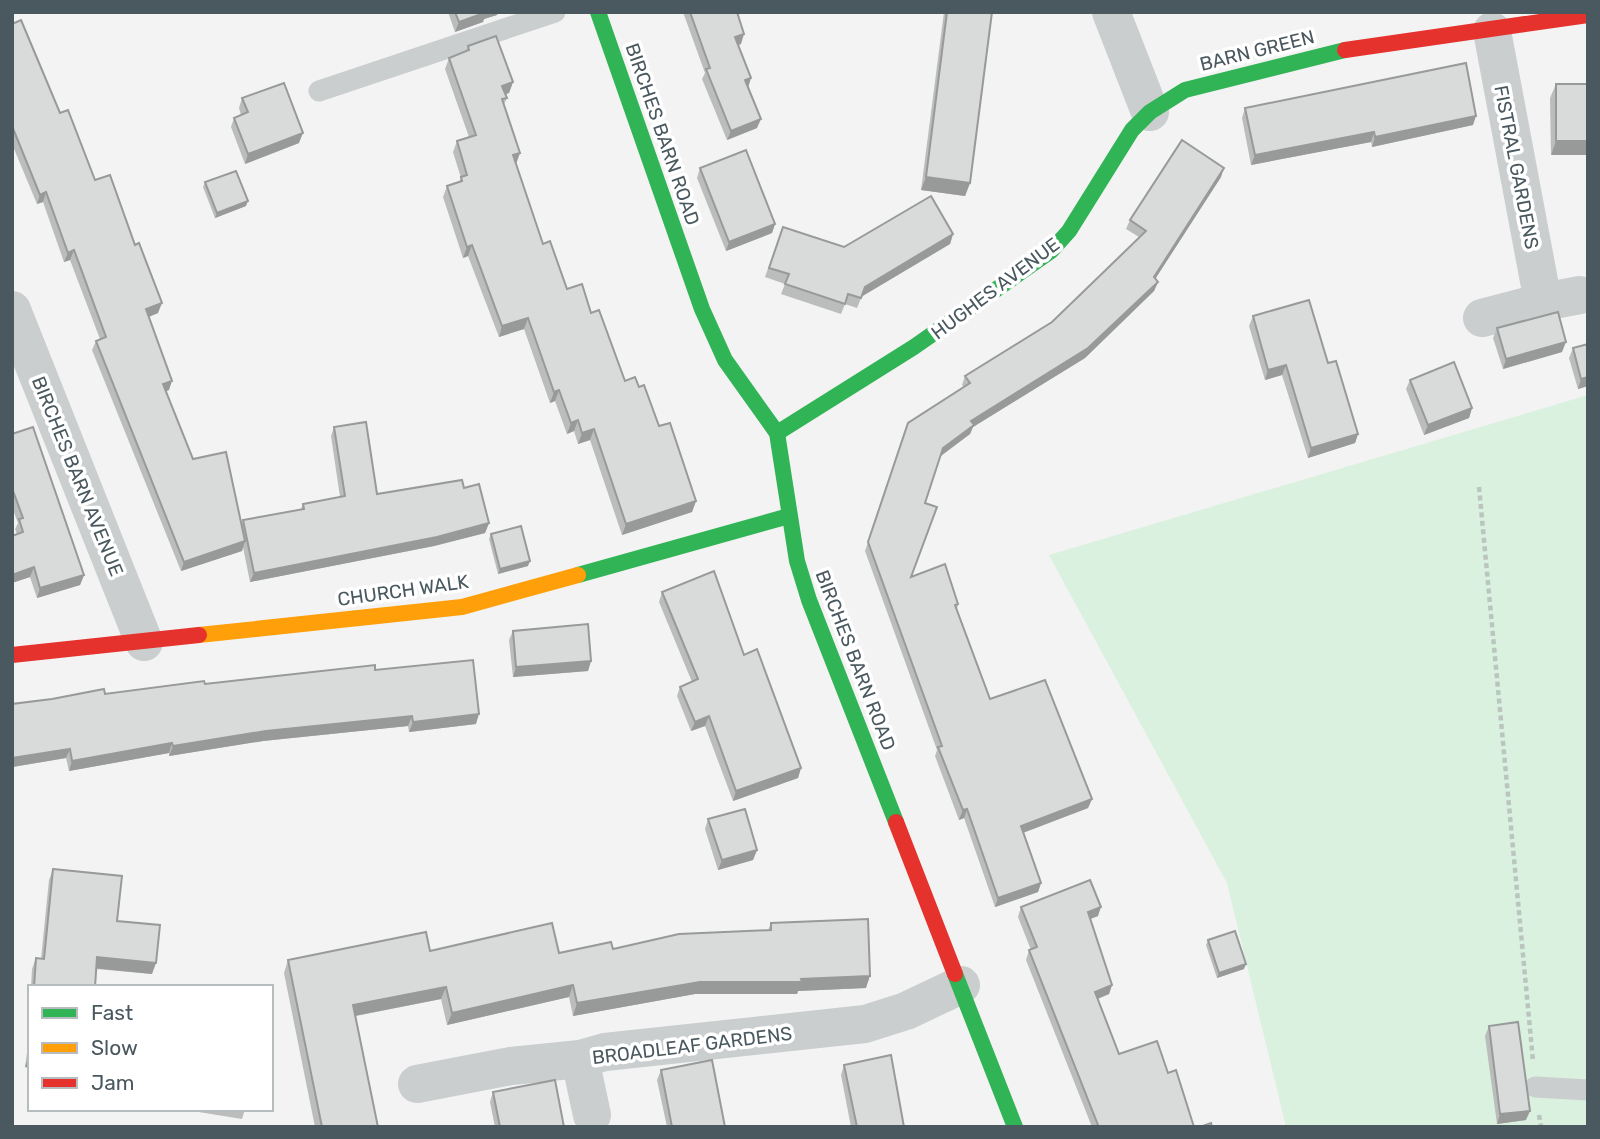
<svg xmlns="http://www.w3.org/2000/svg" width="1600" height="1139" viewBox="0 0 1600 1139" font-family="Rubik,sans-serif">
	<rect width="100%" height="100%" fill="#f3f3f3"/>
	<!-- green -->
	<polygon fill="#d9f1de" points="1588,395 1588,1127 1286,1127 1227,883 1049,555"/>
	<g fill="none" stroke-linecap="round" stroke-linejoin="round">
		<!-- path -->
		<g stroke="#bac5c0" stroke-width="4.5" stroke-dasharray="5 3.5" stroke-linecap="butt">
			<polyline points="1479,487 1533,1061"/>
			<polyline points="1539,1115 1541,1127"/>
		</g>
		<!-- lane -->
		<g stroke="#cacecf" stroke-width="21">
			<polyline points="319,91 555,12"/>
			<polyline points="1535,1087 1588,1090"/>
		</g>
		<!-- street -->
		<g stroke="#cacecf" stroke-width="38">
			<polyline points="1111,12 1150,112"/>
			<polyline points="1492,31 1543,302 1580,295"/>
			<polyline points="12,310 144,642"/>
			<polyline points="1482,318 1543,302"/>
			<polyline points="580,1059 592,1115"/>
			<polyline points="417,1084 511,1066 580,1059 605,1052 865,1024 906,1011 961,985"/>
		</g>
		<!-- fast -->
		<g stroke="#30b455" stroke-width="16">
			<polyline points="598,12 702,309 725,360 777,433 797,561 809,600 896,822"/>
			<polyline points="777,433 914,347 1051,251 1069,231 1132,130 1150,112 1185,90 1345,50"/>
			<polyline points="578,575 789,516"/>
			<polyline points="955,974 1015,1127"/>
		</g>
		<!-- slow -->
		<polyline stroke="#ff9f0a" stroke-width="16" points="199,635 462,607 578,575"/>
		<!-- jam -->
		<g stroke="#e5322d" stroke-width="16">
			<polyline points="1345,50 1588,15"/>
			<polyline points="12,655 199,635"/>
			<polyline points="896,822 955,974"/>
		</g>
	</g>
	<!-- wall -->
	<g fill="#bbbcbc">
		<polygon points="448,12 498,12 497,15 484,19 483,22 455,32"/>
		<polygon points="683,12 737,12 741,44 738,45 757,128 727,140 702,79 705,73"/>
		<polygon points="944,12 992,12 970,183 965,196 921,190"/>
		<polygon points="12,24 95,180 158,313 149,317 169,390 166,391 193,459 242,524 243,520 301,509 303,504 340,497 331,436 334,427 377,494 464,488 489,523 485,533 434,546 250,582 243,547 242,551 181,571 92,350 96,341 100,339 70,260 64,262 43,202 37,204 12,144"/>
		<polygon points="468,46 513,82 509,93 505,94 507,98 504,104 516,164 543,244 567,289 591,313 625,381 639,387 696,501 692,512 622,535 590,440 578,444 574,431 567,434 555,401 550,403 524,329 499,337 468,256 463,258 443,197 447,186 459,182 461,178 453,152 457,141 469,137 445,69 449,58 465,52"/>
		<polygon points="1556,84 1588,84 1551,155 1550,98"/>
		<polygon points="242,98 299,143 245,164 231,127 234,118 241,115 239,108"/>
		<polygon points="1245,108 1473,125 1372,147 1371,142 1251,165 1242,118"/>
		<polygon points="700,168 775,224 772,233 726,251 697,178"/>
		<polygon points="1221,177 1155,279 1158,282 1154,291 1085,358 973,427 970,434 940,457 925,503 911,577 958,604 957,609 990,699 1092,799 1088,808 1023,833 1041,883 1038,892 995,907 964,818 959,820 935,756 937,750 865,551 908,423 964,387 962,385 965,376 1052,322 1139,237 1126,229 1130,220"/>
		<polygon points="205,182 246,206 215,218 203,187"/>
		<polygon points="783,227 844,247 953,234 950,244 862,296 857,308 845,304 841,314 781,294 785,284 765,277"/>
		<polygon points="1253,316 1328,363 1358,434 1355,443 1308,458 1282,375 1265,380 1249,326"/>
		<polygon points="1497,328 1562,352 1503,369 1493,338"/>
		<polygon points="1573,348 1588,386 1578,389 1569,358"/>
		<polygon points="1410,380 1472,408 1469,418 1424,435 1406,389"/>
		<polygon points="12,434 84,575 80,585 37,598 30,577 12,583 12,536 17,534 15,529 18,523 12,507"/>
		<polygon points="491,534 528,566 498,574 489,539"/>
		<polygon points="662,592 744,655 801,768 798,778 733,801 705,726 691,731 677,696 680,687 692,682 659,602"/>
		<polygon points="513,631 591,661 588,671 513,677 509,640"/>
		<polygon points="375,670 476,724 409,732 408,726 263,741 169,756 169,753 69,771 66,758 13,767 12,773 12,704 205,684"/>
		<polygon points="708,819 757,850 753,860 718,870 705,829"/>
		<polygon points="53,869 117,921 152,974 96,969 95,987 31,987 32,969 36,958 41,959 49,880"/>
		<polygon points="1021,907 1098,916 1090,919 1112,985 1109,994 1098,999 1119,1054 1168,1073 1194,1127 1092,1127 1026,960 1029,950 1031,950 1018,917"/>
		<polygon points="771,923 866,988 798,991 797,994 695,994 573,1016 569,997 447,1025 441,999 356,1016 378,1127 315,1127 284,973 288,960 430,951 559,953 613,949 768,930"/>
		<polygon points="1208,940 1244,969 1217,978 1206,945"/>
		<polygon points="1489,1026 1526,1120 1497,1124 1485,1036"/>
		<polygon points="30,1032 30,1068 25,1067"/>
		<polygon points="844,1065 904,1127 851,1127 841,1075"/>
		<polygon points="661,1070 725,1127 667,1127 657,1080"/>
		<polygon points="493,1092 564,1127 495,1127 490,1102"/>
		<polygon points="180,1109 245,1109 242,1119"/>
	</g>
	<!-- shaded-wall -->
	<g fill="#989999">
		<polygon points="485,12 498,12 497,15 484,19 483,22 455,32 459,22"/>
		<polygon points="744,34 741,44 732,47 735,37"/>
		<polygon points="751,78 748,88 745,80"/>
		<polygon points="513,82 509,93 498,97 502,86"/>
		<polygon points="1476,116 1473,125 1372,147 1375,137"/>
		<polygon points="761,119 757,128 727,140 731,131"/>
		<polygon points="1374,132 1371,142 1251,165 1255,155"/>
		<polygon points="303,133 299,143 245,164 248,154"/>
		<polygon points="1556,141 1588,141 1588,155 1551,155"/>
		<polygon points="520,153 516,164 513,155"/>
		<polygon points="1224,168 1221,177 1150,287 1154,277"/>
		<polygon points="926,177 970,183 965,196 921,190"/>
		<polygon points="46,192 43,202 37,204 40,195"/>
		<polygon points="248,201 246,206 215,218 217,213"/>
		<polygon points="775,224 772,233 726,251 729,242"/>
		<polygon points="953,234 950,244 861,297 865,287"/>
		<polygon points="472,245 468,256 463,258 467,247"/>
		<polygon points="74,250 70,260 64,262 68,253"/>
		<polygon points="1158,282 1154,291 1085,358 973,427 970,434 939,457 943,448 971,421"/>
		<polygon points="162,303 158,313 143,319 146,309"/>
		<polygon points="528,318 524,329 499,337 502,326"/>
		<polygon points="1566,342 1562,352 1503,369 1506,359"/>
		<polygon points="1286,365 1282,375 1265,380 1268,370"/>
		<polygon points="1588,377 1588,386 1578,389 1581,379"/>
		<polygon points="172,381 169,390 160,394 163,384"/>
		<polygon points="559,390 555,401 550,403 554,392"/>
		<polygon points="1472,408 1469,418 1424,435 1428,425"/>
		<polygon points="578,420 574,431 567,434 571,423"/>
		<polygon points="594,429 590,440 578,444 582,433"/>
		<polygon points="1358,434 1355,443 1308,458 1311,448"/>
		<polygon points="696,501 692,512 622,535 626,524"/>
		<polygon points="489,523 485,533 434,546 250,582 254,573"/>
		<polygon points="245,541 242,551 181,571 184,562"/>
		<polygon points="530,561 528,566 498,574 500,569"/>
		<polygon points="34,567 30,577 12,583 12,575"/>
		<polygon points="84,575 80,585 37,598 40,588"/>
		<polygon points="591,661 588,671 513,677 516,667"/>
		<polygon points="479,714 476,724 409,732 413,722"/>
		<polygon points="412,716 408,726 263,741 169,756 173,746 266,731"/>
		<polygon points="709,716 705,726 691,731 695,722"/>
		<polygon points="172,743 169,753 69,771 72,761"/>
		<polygon points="70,749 66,758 12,767 12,758"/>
		<polygon points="801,768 798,778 733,801 736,791"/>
		<polygon points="1092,799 1088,808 1017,835 1021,826"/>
		<polygon points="967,809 964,818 959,820 963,810"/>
		<polygon points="757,850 753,860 718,870 722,860"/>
		<polygon points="1041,883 1038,892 995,907 998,898"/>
		<polygon points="1101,907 1098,916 1085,921 1088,912"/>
		<polygon points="97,957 156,963 152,974 93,968"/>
		<polygon points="1246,964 1244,969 1217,978 1219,973"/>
		<polygon points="870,976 866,988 798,991 797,994 695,994 573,1016 577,1003 700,982"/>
		<polygon points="573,985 569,997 447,1025 452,1013"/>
		<polygon points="1112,985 1109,994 1092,1001 1095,992"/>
		<polygon points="446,987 441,999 349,1017 353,1005"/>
		<polygon points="29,1056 30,1056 30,1068 25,1067"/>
		<polygon points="1530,1111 1526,1120 1497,1124 1500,1114"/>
	</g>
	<!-- building -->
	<g fill="#d9dbdb" stroke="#989999" stroke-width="2">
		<polygon points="455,12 487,12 459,22"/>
		<polygon points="690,12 737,12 744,34 735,37 751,78 745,80 761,119 731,131 706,69 710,68"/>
		<polygon points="947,12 992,12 970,183 926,177"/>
		<polygon points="21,20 60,113 68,110 95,180 110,175 135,245 139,243 162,303 146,309 172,381 163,384 193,459 226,452 245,541 184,562 96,341 106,337 74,250 68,253 46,192 40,195 12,126 12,24"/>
		<polygon points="496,36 513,82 502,86 507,98 502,99 520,153 513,155 543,244 550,241 567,289 582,284 591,313 599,310 625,381 635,377 639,387 644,385 659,426 670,423 696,501 626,524 594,429 582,433 578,420 571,423 559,390 554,392 528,318 502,326 472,245 467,247 447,186 462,181 461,177 467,175 457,141 476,135 449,58 469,50 468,46"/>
		<polygon points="1466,63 1476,116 1375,137 1374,132 1255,155 1245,108"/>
		<polygon points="284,83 303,133 248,154 234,118 248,112 242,98"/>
		<rect x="1556" y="84" width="32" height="57"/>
		<polygon points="1182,140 1224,168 1154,277 1158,282 1088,348 971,421 974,425 943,448 925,503 937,507 911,577 945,564 958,604 955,605 990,699 1045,680 1092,799 1021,826 1041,883 998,898 967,809 963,810 938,747 942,746 868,542 908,423 970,383 965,376 1052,322 1146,231 1130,220"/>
		<polygon points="746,150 775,224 729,242 700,168"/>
		<polygon points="236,171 248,201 217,213 205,182"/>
		<polygon points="931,196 953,234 865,287 861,298 848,294 845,304 785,284 789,274 769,268 783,227 844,247"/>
		<polygon points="1309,300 1328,363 1336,361 1358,434 1311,448 1286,365 1268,370 1253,316"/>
		<polygon points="1558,312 1566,342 1506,359 1497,328"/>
		<polygon points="1588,344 1588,377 1581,379 1573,348"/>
		<polygon points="1454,362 1472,408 1428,425 1410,380"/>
		<polygon points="366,422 377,494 462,480 464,488 479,484 489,523 437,537 254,573 243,520 304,509 303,504 345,496 334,427"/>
		<polygon points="33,427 84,575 40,588 34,567 12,575 12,536 23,532 19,519 23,518 12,488 12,434"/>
		<polygon points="521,526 530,561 500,569 491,534"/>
		<polygon points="714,571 744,655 757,649 801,768 736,791 709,716 695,722 680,687 698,679 662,592"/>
		<polygon points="588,624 591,661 516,667 513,631"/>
		<polygon points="473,660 479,714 413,722 412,716 266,731 173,746 172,743 72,761 70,749 12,758 12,704 52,699 104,689 105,694 204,681 205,684 375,665 375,670"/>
		<polygon points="745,809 757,850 722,860 708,819"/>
		<polygon points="53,869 122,876 117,921 160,925 156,963 97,957 95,987 34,987 36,958 44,959"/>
		<polygon points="1090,880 1101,907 1088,912 1112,985 1095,992 1119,1054 1157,1041 1168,1073 1176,1070 1194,1127 1095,1127 1098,1125 1029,950 1037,947 1021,907"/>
		<polygon points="868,919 870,976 801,979 802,982 700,982 577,1003 573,985 452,1013 446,987 353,1005 378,1127 322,1127 288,960 426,932 430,951 552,923 559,953 611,942 613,949 679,934 771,930 771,923"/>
		<polygon points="1235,931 1246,964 1219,973 1208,940"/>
		<polygon points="1518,1022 1530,1111 1500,1114 1489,1026"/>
		<polygon points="891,1055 904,1127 857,1127 844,1065"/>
		<polygon points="712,1060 725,1127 672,1127 661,1070"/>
		<polygon points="555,1080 564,1127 500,1127 493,1092"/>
		<polygon points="1211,1123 1212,1127 1200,1127"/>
	</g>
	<g text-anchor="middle" stroke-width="7" stroke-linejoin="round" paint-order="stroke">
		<!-- street labels -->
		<g font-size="19" fill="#4a585f" stroke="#fff">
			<text transform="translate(1257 50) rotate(-14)" y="7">BARN GREEN</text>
			<text transform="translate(663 134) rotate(71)" y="7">BIRCHES BARN ROAD</text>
			<text transform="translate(1517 167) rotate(79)" y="7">FISTRAL GARDENS</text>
			<text transform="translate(995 288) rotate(-37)" y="7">HUGHES AVENUE</text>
			<text transform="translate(78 476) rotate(68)" y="7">BIRCHES BARN AVENUE</text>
			<text transform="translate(403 590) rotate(-8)" y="7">CHURCH WALK</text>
			<text transform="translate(856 660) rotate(69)" y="7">BIRCHES BARN ROAD</text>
			<text transform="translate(692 1045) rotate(-7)" y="7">BROADLEAF GARDENS</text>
		</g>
	</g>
	<!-- border -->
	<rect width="1600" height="1139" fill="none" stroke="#4a585f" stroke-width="28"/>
	<!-- legend -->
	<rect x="28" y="985" width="245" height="126" fill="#ffffff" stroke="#b7bcbf" stroke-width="2"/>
	<rect x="42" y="1008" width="35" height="10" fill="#30b455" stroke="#b7bcbf" stroke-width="2"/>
	<text x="91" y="1020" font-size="21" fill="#4a585f">Fast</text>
	<rect x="42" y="1043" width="35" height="10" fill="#ff9f0a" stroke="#b7bcbf" stroke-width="2"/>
	<text x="91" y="1055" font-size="21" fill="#4a585f">Slow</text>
	<rect x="42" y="1078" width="35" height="10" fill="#e5322d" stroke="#b7bcbf" stroke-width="2"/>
	<text x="91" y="1090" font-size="21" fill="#4a585f">Jam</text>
</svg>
